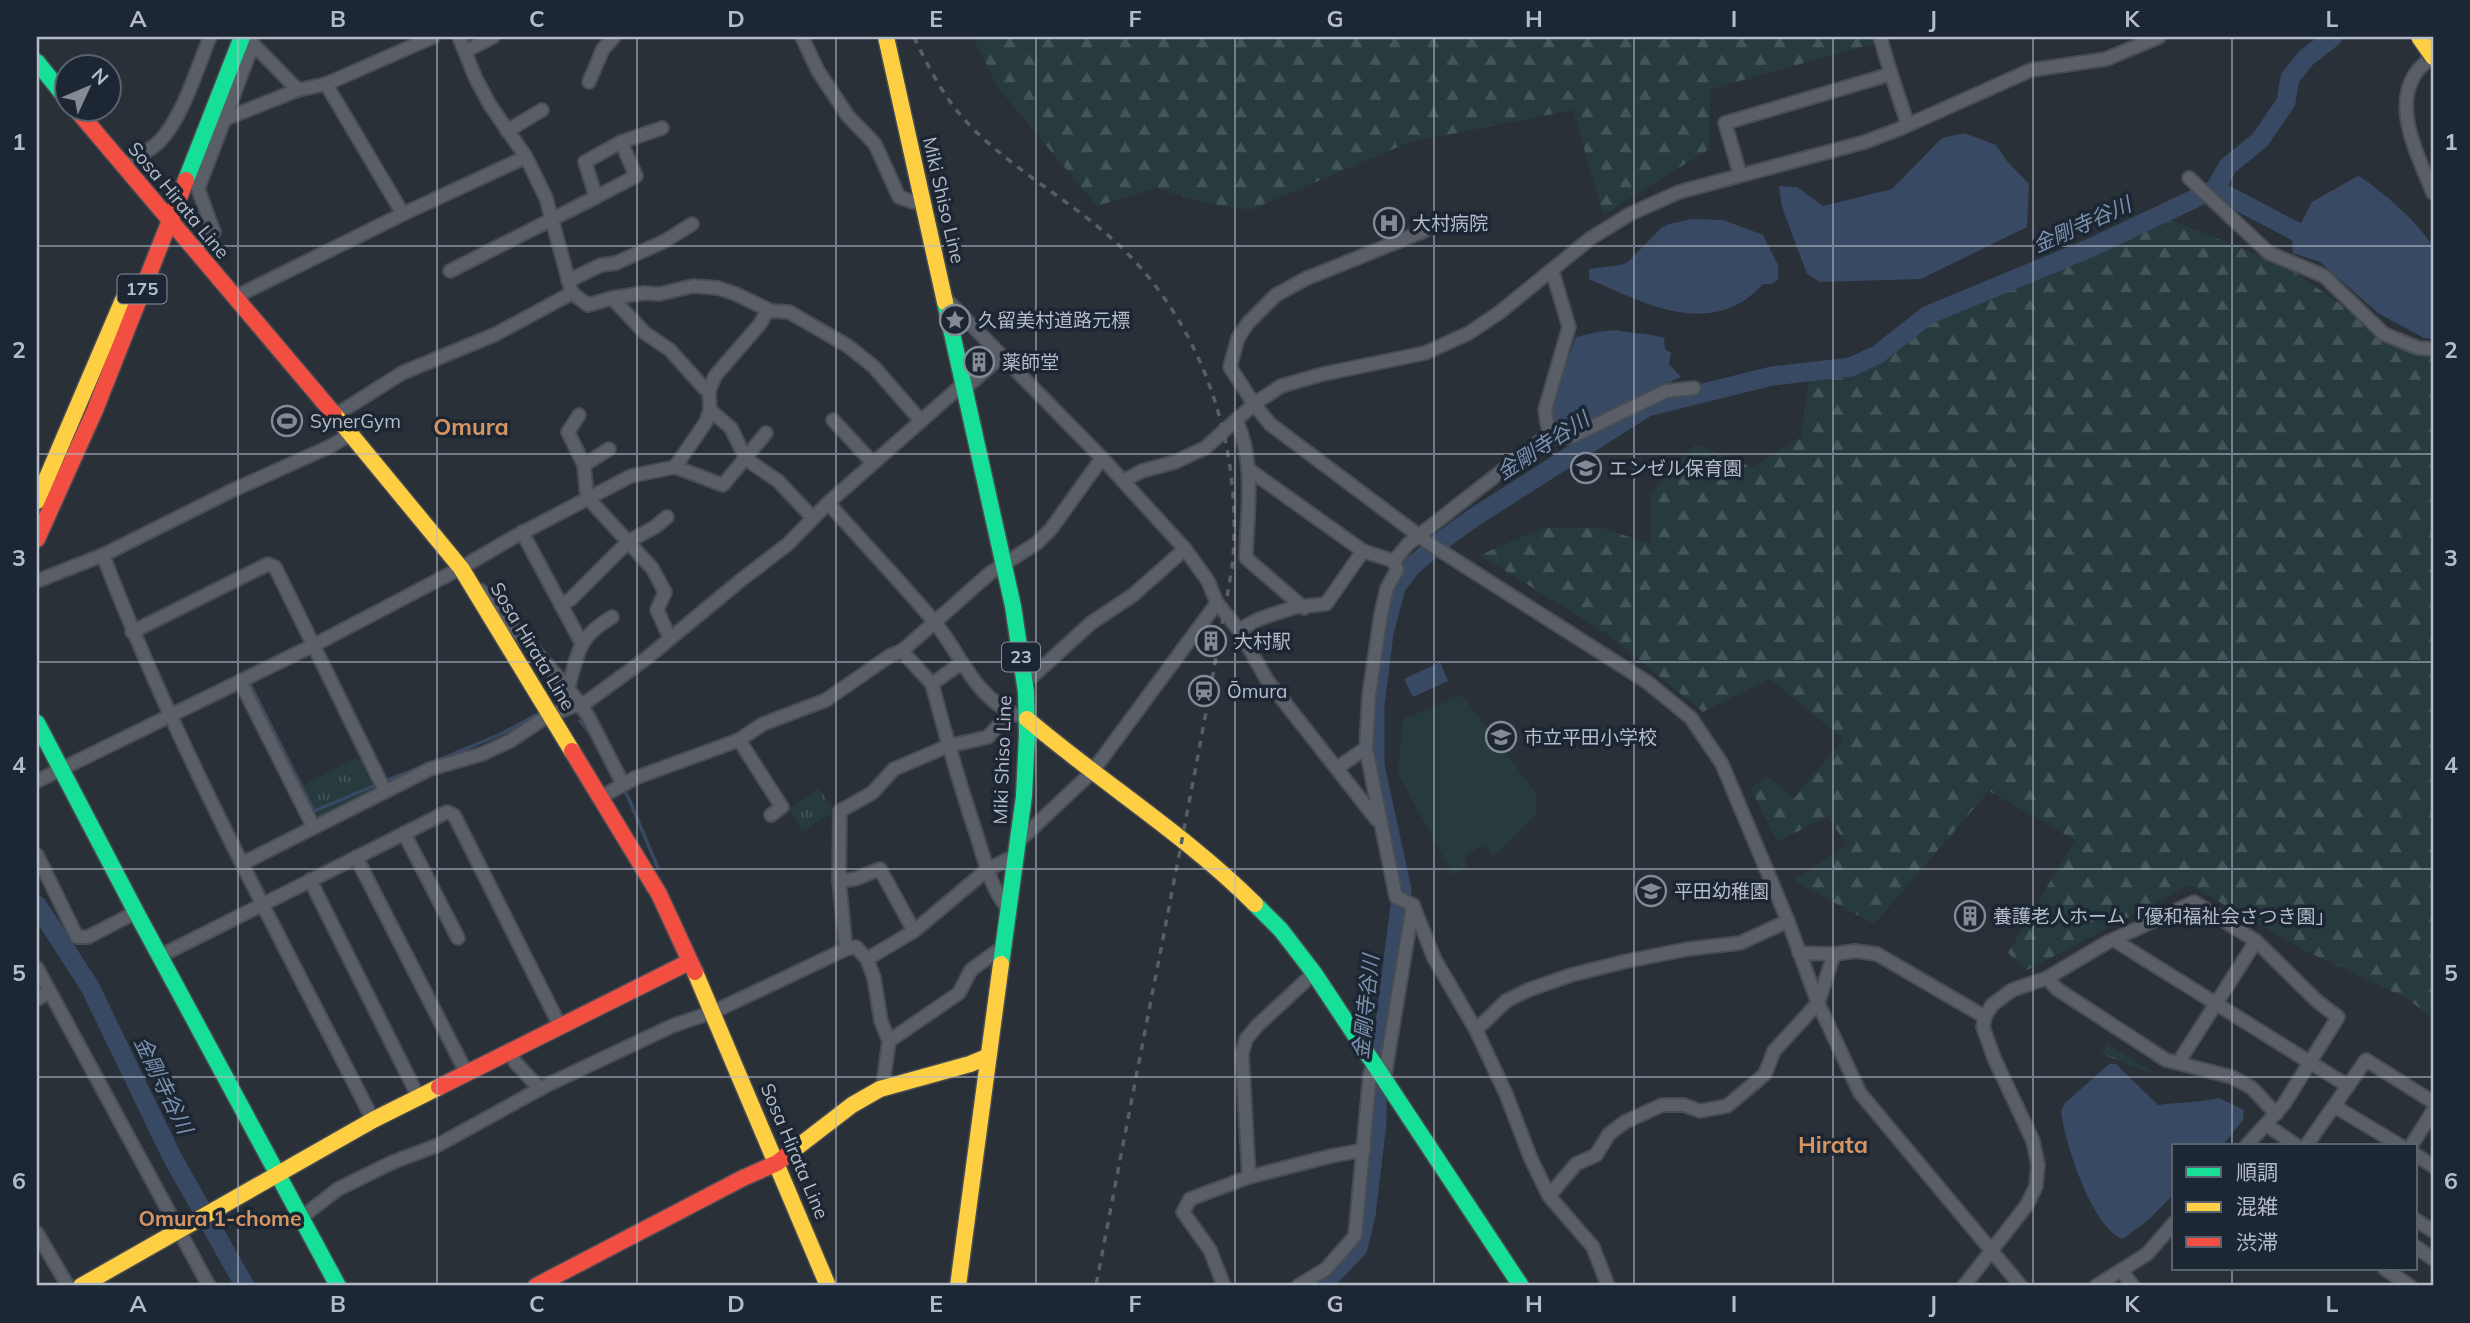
<svg xmlns="http://www.w3.org/2000/svg" width="2470" height="1323" viewBox="0 0 2470 1323" font-family="Mulish,'Noto Sans JP',sans-serif">
	<defs>
		<pattern id="forest-firs" width="22" height="20" patternUnits="userSpaceOnUse" patternTransform="scale(1.75)"><rect width="22" height="20" fill="#273a3e"/><path d="M5 1l3.5 6h-7zM16 11l3.5 6h-7z" fill="#445559"/></pattern>
		<pattern id="park-tufts" width="24" height="20" patternUnits="userSpaceOnUse" patternTransform="scale(1.75)"><rect width="24" height="20" fill="#273a3e"/><path d="M3 7l-1-3M5 7V3M7 7l1-3M15 17l-1-3M17 17v-4M19 17l1-3" fill="none" stroke="#445559"/></pattern>
	</defs>
	<rect width="100%" height="100%" fill="#2a3038"/>
	<!-- forest -->
	<g fill="url(#forest-firs)">
		<polygon points="973,37 1898,37 1710,89 1709,149 1603,215 1573,110 1410,142 1250,210 1206,203 1156,188 1097,206 998,88"/>
		<polygon points="2172,220 2287,267 2409,352 2433,356 2433,1019 2408,999 2304,950 2190,885 2027,970 2008,953 2075,840 1989,791 1874,924 1793,880 1847,845 1828,817 1777,841 1751,789 1767,776 1794,799 1843,739 1770,679 1703,712 1610,636 1480,555 1543,528 1602,528 1651,544 1651,493 1696,444 1752,467 1801,437 1809,380 1875,366 1934,319 2101,253"/>
	</g>
	<!-- park -->
	<g fill="url(#park-tufts)">
		<polygon points="358,757 374,789 373,796 321,821 303,785"/>
		<polygon points="819,788 834,812 802,831 789,809"/>
		<polygon points="2108,1044 2163,1078 2101,1054"/>
	</g>
	<!-- pitch -->
	<polygon fill="#273a3e" points="1462,695 1536,793 1536,814 1500,851 1492,856 1486,844 1464,856 1467,867 1453,875 1398,774 1403,719"/>
	<!-- water -->
	<g fill="#384963">
		<polygon points="1964,133 1996,145 2007,161 2029,184 2027,227 1921,279 1820,282 1807,274 1782,207 1779,186 1797,187 1823,206 1892,189 1942,138"/>
		<path d="M2358 176C2376 185 2425 228 2432 247 2437 260 2433 321 2433 339L2424 338 2378 313 2320 262 2293 253 2292 240 2312 202Z"/>
		<path d="M1692 219 1723 220 1763 235 1778 265V280L1771 284H1763C1713 340 1645 304 1589 279V269L1621 265 1628 262 1661 228 1669 224Z"/>
		<path d="M1616 330C1629 333 1654 334 1664 338L1665 349 1671 353 1669 364 1681 377 1567 430 1557 432 1552 426 1553 400 1576 337 1597 332Z"/>
		<polygon points="1440,662 1448,681 1413,697 1404,679"/>
		<path d="M2109 1064H2116L2158 1105C2179 1102 2199 1103 2219 1098L2244 1110 2243 1120 2222 1146H2174V1194L2147 1221 2123 1239C2092 1229 2064 1140 2061 1111L2065 1103Z"/>
	</g>
	<g fill="none" stroke-linecap="round" stroke-linejoin="round">
		<!-- stream -->
		<g stroke="#384963" stroke-width="3.5">
			<polyline points="246,685 250,684 314,811 378,784"/>
			<polyline points="205,705 239,689"/>
			<polyline points="580,721 592,735"/>
			<polyline points="595,742 607,766"/>
			<polyline points="431,763 501,734 540,713"/>
			<polyline points="385,781 424,766"/>
			<polyline points="621,787 628,797 658,868"/>
		</g>
		<!-- river -->
		<g stroke="#384963" stroke-width="19">
			<polyline points="2215,189 2297,232"/>
			<polyline points="37,905 90,987 172,1157 245,1286"/>
			<polyline points="1322,1286 1358,1248 1366,1215 1377,1123 1377,1086 1402,890 1375,765 1375,705 1384,633 1396,587 1412,566 1444,539 1473,518 1647,407 1772,376 1851,367 1877,355 1928,315 2090,248 2215,189 2228,166 2260,140 2286,102 2290,78 2306,58 2333,37"/>
		</g>
		<!-- street casing -->
		<g stroke="#484c53" stroke-width="16">
			<g id="street">
				<polyline points="459,37 476,79 490,105 526,157 546,198 572,293 588,305 612,298 644,293 659,294 693,286 718,288 736,294 771,311 789,312 848,346 874,367 921,421"/>
				<polyline points="802,37 818,71 848,116 875,144 899,197 913,202 922,200"/>
				<polyline points="1880,37 1891,74"/>
				<polyline points="466,51 493,37"/>
				<path d="M2433 55C2427 62 2418 68 2414 76 2393 111 2420 160 2433 193"/>
				<polyline points="589,82 603,49 614,37"/>
				<polyline points="326,84 403,214"/>
				<polyline points="225,119 298,90 326,84 433,37"/>
				<polyline points="507,131 542,110"/>
				<path d="M121 165C135 158 148 152 159 142 183 117 197 68 210 37"/>
				<polyline points="1740,174 1725,123 1891,74 1908,125"/>
				<polyline points="2189,178 2269,253 2324,276 2384,334 2418,348 2433,349"/>
				<polyline points="596,197 636,176 621,142"/>
				<polyline points="1424,231 1305,279 1276,295 1248,323 1238,338 1230,367 1254,404 1270,424 1430,544 1647,682 1691,718 1722,764 1788,921 1818,1003 1860,1093 2021,1286"/>
				<polyline points="195,251 214,232 198,189 253,44 298,90"/>
				<polyline points="450,271 596,197 585,162 621,142 662,128"/>
				<polyline points="568,281 601,265 616,263 665,241 692,224"/>
				<polyline points="235,297 403,214 526,157"/>
				<polyline points="612,298 645,333 670,350 704,388 709,390"/>
				<polyline points="947,300 1102,458 1185,549 1208,581 1217,603 1239,630 1267,680 1377,820"/>
				<polyline points="964,389 1002,356"/>
				<polyline points="710,410 731,428 746,459 778,481 813,518"/>
				<polyline points="579,415 568,432 584,465"/>
				<polyline points="334,416 402,373 496,334 572,293"/>
				<polyline points="833,420 873,463"/>
				<path d="M1236 420C1256 462 1247 513 1246 558L1304 608"/>
				<polyline points="1549,434 1560,439 1573,436 1666,391 1694,388"/>
				<polyline points="609,449 584,465 587,497 652,568 665,592 657,610 670,638"/>
				<polyline points="675,467 723,485 766,433"/>
				<polyline points="1248,469 1363,551"/>
				<polyline points="1123,481 1142,471 1175,462 1205,448 1254,404 1281,386 1323,374 1425,353 1469,333 1500,312 1591,238 1630,214 1679,192 1865,142 1899,129 2031,70 2106,59 2159,37"/>
				<path d="M828 503C863 542 899 580 933 620 960 652 974 698 1017 715"/>
				<polyline points="522,532 581,642"/>
				<path d="M103 555C177 750 279 934 373 1120"/>
				<polyline points="37,581 103,555 231,491 331,446 351,434"/>
				<polyline points="480,590 568,688 588,716 623,784"/>
				<polyline points="561,605 571,599 629,541 655,527 667,517"/>
				<polyline points="1239,630 1259,619 1295,607 1326,604 1363,551 1394,561"/>
				<polyline points="132,632 268,564 275,567 385,791"/>
				<polyline points="902,651 932,684"/>
				<path d="M961 663 932 684C945 733 959 782 975 830 984 856 990 890 1009 909"/>
				<polyline points="240,681 313,826"/>
				<polyline points="1025,683 1091,623 1133,595 1185,549"/>
				<path d="M568 688C579 651 577 638 612 617"/>
				<polyline points="739,740 782,807 771,815"/>
				<polyline points="1337,768 1366,748"/>
				<polyline points="37,781 314,645 461,568 514,537 631,476 675,467 706,422 710,410 709,390 715,376 760,324 768,310"/>
				<polyline points="601,797 635,778 739,740 763,724 826,700 891,655 902,651 990,573 1037,543 1051,529 1102,458"/>
				<polyline points="404,833 458,938"/>
				<polyline points="1019,841 1092,772 1217,603"/>
				<polyline points="37,855 77,937 88,937 136,912"/>
				<polyline points="356,857 466,1072"/>
				<polyline points="243,863 430,769 482,754 510,741 549,715 588,701 648,657 741,580 788,544 828,503 963,384"/>
				<polyline points="310,880 418,1096"/>
				<polyline points="839,881 855,879 880,869 914,931"/>
				<polyline points="1413,905 1434,958 1476,1030 1506,1094 1531,1159 1549,1196 1593,1247 1608,1286"/>
				<polyline points="2114,940 2348,1086"/>
				<polyline points="846,949 839,881 840,811 872,793 894,769 948,746 988,737 1010,712"/>
				<polyline points="1799,953 1834,954 1855,951 1877,954 1985,1017"/>
				<polyline points="160,956 447,812 454,815 560,1026"/>
				<polyline points="867,959 914,931 988,869 1017,855"/>
				<polyline points="37,968 209,1286"/>
				<polyline points="2047,978 2057,989 2166,1060 2232,1077 2252,1088 2276,1114"/>
				<polyline points="37,999 49,992"/>
				<polyline points="1476,1030 1506,1001 1528,990 1571,975 1627,961 1688,949 1740,943 1788,921"/>
				<polyline points="889,1041 959,993 971,970 1004,946"/>
				<polyline points="510,1050 515,1062 540,1089"/>
				<polyline points="2178,1063 2256,941"/>
				<polyline points="1384,1080 1413,905 1396,897 1366,748 1369,695 1381,614 1387,588 1397,570 1394,561 1408,544 1549,434 1545,410 1569,327 1552,270"/>
				<polyline points="2334,1106 2401,1146"/>
				<polyline points="2267,1125 2297,1146"/>
				<polyline points="2306,1146 2366,1060 2433,1102"/>
				<polyline points="2411,1146 2433,1111"/>
				<polyline points="2416,1155 2433,1166"/>
				<polyline points="1249,1177 1331,1156 1364,1150"/>
				<polyline points="1549,1196 1576,1164 1596,1155 1609,1134 1625,1122 1662,1105 1684,1105 1700,1111 1727,1106 1757,1081 1765,1074 1774,1051 1818,1003 1834,954"/>
				<polyline points="302,1217 338,1189 393,1162 438,1145 547,1085 672,1026 713,1012 846,949 856,947 867,959 874,978 881,1021 889,1041 883,1084 880,1089"/>
				<polyline points="2416,1220 2433,1231"/>
				<polyline points="37,1233 68,1286"/>
				<polyline points="2416,1247 2433,1259"/>
				<polyline points="2385,1269 2410,1286"/>
				<polyline points="2121,1270 2133,1286"/>
				<polyline points="1224,1286 1210,1250 1183,1212 1190,1199 1249,1177 1242,1054 1246,1039 1258,1025 1314,973"/>
				<polyline points="1298,1286 1326,1269 1355,1236 1370,1074 1374,1063"/>
				<polyline points="1964,1286 2027,1205 2036,1186 2038,1165 2033,1141 1994,1058 1983,1027 1985,1017 1992,1005 2012,990 2047,978 2106,943 2194,902 2256,941 2318,1002 2338,1017 2284,1104 2246,1146"/>
				<polyline points="2096,1286 2147,1254 2174,1223"/>
			</g>
		</g>
		<!-- fast casing -->
		<g stroke="#484c53" stroke-width="19">
			<g id="fast">
				<polyline points="37,62 66,98"/>
				<polyline points="186,180 242,37"/>
				<polyline points="945,302 1013,606 1026,692 1027,735 1024,796 1001,964"/>
				<polyline points="37,723 136,912 338,1286"/>
				<polyline points="1255,904 1281,930 1314,973 1521,1286"/>
			</g>
		</g>
		<!-- slow casing -->
		<g stroke="#484c53" stroke-width="19">
			<g id="slow">
				<polyline points="886,37 945,302"/>
				<polyline points="334,414 461,568 572,751"/>
				<polyline points="37,501 123,300"/>
				<path d="M1027 719C1101 782 1186 835 1255 904"/>
				<polyline points="695,972 828,1286"/>
				<polyline points="791,1152 852,1105 880,1089 970,1064 987,1057"/>
				<polyline points="81,1286 373,1120 439,1087"/>
				<polyline points="958,1286 1001,964"/>
			</g>
		</g>
		<!-- jam casing -->
		<g stroke="#484c53" stroke-width="19">
			<g id="jam">
				<polyline points="75,108 334,414"/>
				<polyline points="37,539 95,410 186,180"/>
				<polyline points="572,751 659,894 695,972"/>
				<polyline points="439,1087 689,962"/>
				<polyline points="536,1286 743,1178 777,1163 791,1152"/>
			</g>
		</g>
		<!-- street -->
		<use href="#street" stroke="#5a5e66" stroke-width="12"/>
		<!-- fast -->
		<use href="#fast" stroke="#16e098" stroke-width="16"/>
		<!-- slow -->
		<use href="#slow" stroke="#ffcf43" stroke-width="16"/>
		<!-- jam -->
		<use href="#jam" stroke="#f24e42" stroke-width="16"/>
		<!-- rail -->
		<path stroke="#595d64" stroke-width="3.5" stroke-dasharray="7 7" stroke-linecap="butt" d="M914 37C928 66 942 94 963 118 1003 163 1057 192 1103 231 1200 312 1245 444 1232 568 1190 808 1141 1047 1096 1286"/>
		<!-- slow-bridge casing -->
		<g stroke="#474c53" stroke-width="19" stroke-linecap="butt">
			<polyline id="slow-bridge" points="2419,37 2433,57"/>
		</g>
		<!-- slow-bridge -->
		<use href="#slow-bridge" stroke="#ffcf43" stroke-width="16"/>
	</g>
	<!-- grid -->
	<path fill="none" stroke="#b4bcc9" stroke-width="2" stroke-opacity="0.55" d="M238 37V1286M437 37V1286M637 37V1286M836 37V1286M1036 37V1286M1235 37V1286M1434 37V1286M1634 37V1286M1833 37V1286M2033 37V1286M2232 37V1146M37 246H2433M37 454H2433M37 662H2433M37 869H2433M37 1077H2433M2232 1269V1286"/>
	<!-- icons -->
	<defs>
		<g id="hospital-ring" transform="scale(1.575)"><circle r="9.5" fill="#1d2633" stroke="#848b96" stroke-width="1.5"/><path d="M-5-5h3v3.5h4V-5h3V5h-3V1.5h-4V5h-3Z" fill="#848b96"/></g>
		<g id="sight-ring" transform="scale(1.575)"><circle r="9.5" fill="#1d2633" stroke="#848b96" stroke-width="1.5"/><path d="M0-6L1.8-2.2L6-1.7L2.9 1.2L3.7 5.4L0 3.3L-3.7 5.4L-2.9 1.2L-6-1.7L-1.8-2.2Z" fill="#848b96"/></g>
		<g id="building-ring" transform="scale(1.575)"><circle r="9.5" fill="#1d2633" stroke="#848b96" stroke-width="1.5"/><path d="M-4-6H4V6H1V3H-1V6H-4ZM-2.5-4.3h1.7v1.8h-1.7ZM.8-4.3h1.7v1.8H.8ZM-2.5-1h1.7V.8h-1.7ZM.8-1h1.7V.8H.8Z" fill="#848b96"/></g>
		<g id="stadium-ring" transform="scale(1.575)"><circle r="9.5" fill="#1d2633" stroke="#848b96" stroke-width="1.5"/><path d="M0-5a6.5 5 0 1 0 0 10a6.5 5 0 1 0 0-10ZM-3.5-1.8h7v3.6h-7Z" fill="#848b96"/></g>
		<g id="school-ring" transform="scale(1.575)"><circle r="9.5" fill="#1d2633" stroke="#848b96" stroke-width="1.5"/><path d="M0-5L7-2L0 1L-7-2ZM-4 1L0 2.5L4 1V4Q0 6-4 4Z" fill="#848b96"/></g>
		<g id="station-ring" transform="scale(1.575)"><circle r="9.5" fill="#1d2633" stroke="#848b96" stroke-width="1.5"/><path d="M-3-6H3Q5-6 5-4V2Q5 4 3 4L4.5 6H3L1.5 4h-3L-3 6H-4.5L-3 4Q-5 4-5 2V-4Q-5-6-3-6ZM-3.5-4v3h7v-3ZM-3.5 1v1.5H-2V1ZM2 1v1.5H3.5V1Z" fill="#848b96"/></g>
	</defs>
	<g fill-rule="evenodd">
		<use href="#hospital-ring" x="1389" y="223"/>
		<use href="#sight-ring" x="955" y="320"/>
		<use href="#building-ring" x="979" y="362"/>
		<use href="#stadium-ring" x="287" y="421"/>
		<use href="#school-ring" x="1586" y="468"/>
		<use href="#building-ring" x="1211" y="641"/>
		<use href="#station-ring" x="1204" y="691"/>
		<use href="#school-ring" x="1501" y="737"/>
		<use href="#school-ring" x="1651" y="891"/>
		<use href="#building-ring" x="1970" y="916"/>
	</g>
	<g text-anchor="middle" stroke-width="7" stroke-linejoin="round" paint-order="stroke">
		<!-- shield labels -->
		<g fill="#1d2633" stroke="#878f9c" stroke-width="2">
			<rect x="117.5" y="274.5" width="49" height="29" rx="5"/>
			<rect x="1002" y="642.5" width="38" height="29" rx="5"/>
		</g>
		<g font-size="18" font-weight="bold" fill="#b4bcc9">
			<text x="142" y="295">175</text>
			<text x="1021" y="663">23</text>
		</g>
		<!-- street labels -->
		<g font-size="19" fill="#b4bcc9" stroke="#1d2633">
			<text transform="translate(179 200) rotate(50)" y="7">Sosa Hirata Line</text>
			<text transform="translate(944 200) rotate(77)" y="7">Miki Shiso Line</text>
			<text transform="translate(533 646) rotate(59)" y="7">Sosa Hirata Line</text>
			<text transform="translate(1002 760) rotate(-88)" y="7">Miki Shiso Line</text>
			<text transform="translate(795 1151) rotate(67)" y="7">Sosa Hirata Line</text>
		</g>
		<!-- poi labels -->
		<g font-size="19" fill="#b4bcc9" stroke="#1d2633" text-anchor="start">
			<text x="1412" y="230">大村病院</text>
			<text x="978" y="327">久留美村道路元標</text>
			<text x="1002" y="369">薬師堂</text>
			<text x="310" y="428">SynerGym</text>
			<text x="1609" y="475">エンゼル保育園</text>
			<text x="1234" y="648">大村駅</text>
			<text x="1227" y="698">Ōmura</text>
			<text x="1524" y="744">市立平田小学校</text>
			<text x="1674" y="898">平田幼稚園</text>
			<text x="1993" y="923">養護老人ホーム「優和福祉会さつき園」</text>
		</g>
		<!-- water labels -->
		<g font-size="21" font-style="italic" fill="#7c92b1" stroke="#1d2633">
			<text transform="translate(2082 225) rotate(-24)" y="7">金剛寺谷川</text>
			<text transform="translate(1543 446) rotate(-33)" y="7">金剛寺谷川</text>
			<text transform="translate(1366 1007) rotate(-84)" y="7">金剛寺谷川</text>
			<text transform="translate(163 1085) rotate(64)" y="7">金剛寺谷川</text>
		</g>
		<!-- neighbourhood labels -->
		<g font-size="21" font-weight="bold" fill="#d59563" stroke="#1d2633">
			<text x="220" y="1226">Omura 1-chome</text>
		</g>
		<!-- quarter labels -->
		<g font-size="23" font-weight="bold" fill="#d59563" stroke="#1d2633">
			<text x="471" y="435">Omura</text>
			<text x="1833" y="1153">Hirata</text>
		</g>
	</g>
	<!-- border -->
	<rect width="2470" height="1323" fill="none" stroke="#1d2633" stroke-width="77"/>
	<!-- legend -->
	<rect x="2172" y="1144" width="245" height="126" fill="#1d2633" stroke="#59626f" stroke-width="2"/>
	<rect x="2186" y="1167" width="35" height="10" fill="#16e098" stroke="#59626f" stroke-width="2"/>
	<text x="2236" y="1180" font-size="21" fill="#b4bcc9">順調</text>
	<rect x="2186" y="1202" width="35" height="10" fill="#ffcf43" stroke="#59626f" stroke-width="2"/>
	<text x="2236" y="1214" font-size="21" fill="#b4bcc9">混雑</text>
	<rect x="2186" y="1237" width="35" height="10" fill="#f24e42" stroke="#59626f" stroke-width="2"/>
	<text x="2236" y="1250" font-size="21" fill="#b4bcc9">渋滞</text>
	<!-- north arrow -->
	<g transform="translate(88 88) rotate(46)"><circle r="33" fill="#1d2633" stroke="#59626f" stroke-width="2"/>
	<path d="M0-5L12 26L0 18L-12 26Z" fill="#848b96"/>
	<text y="-10" font-size="19" font-weight="bold" text-anchor="middle" fill="#b4bcc9">N</text>
	</g>
	<rect x="38" y="38" width="2394" height="1246" fill="none" stroke="#b4bcc9" stroke-width="2.5"/>
	<g font-size="23" text-anchor="middle" font-weight="bold" fill="#b4bcc9">
		<text x="138" y="27">A</text>
		<text x="338" y="27">B</text>
		<text x="537" y="27">C</text>
		<text x="736" y="27">D</text>
		<text x="936" y="27">E</text>
		<text x="1135" y="27">F</text>
		<text x="1335" y="27">G</text>
		<text x="1534" y="27">H</text>
		<text x="1734" y="27">I</text>
		<text x="1933" y="27">J</text>
		<text x="2132" y="27">K</text>
		<text x="2332" y="27">L</text>
		<text x="19" y="150">1</text>
		<text x="2451" y="150">1</text>
		<text x="19" y="358">2</text>
		<text x="2451" y="358">2</text>
		<text x="19" y="566">3</text>
		<text x="2451" y="566">3</text>
		<text x="19" y="773">4</text>
		<text x="2451" y="773">4</text>
		<text x="19" y="981">5</text>
		<text x="2451" y="981">5</text>
		<text x="19" y="1189">6</text>
		<text x="2451" y="1189">6</text>
		<text x="138" y="1312">A</text>
		<text x="338" y="1312">B</text>
		<text x="537" y="1312">C</text>
		<text x="736" y="1312">D</text>
		<text x="936" y="1312">E</text>
		<text x="1135" y="1312">F</text>
		<text x="1335" y="1312">G</text>
		<text x="1534" y="1312">H</text>
		<text x="1734" y="1312">I</text>
		<text x="1933" y="1312">J</text>
		<text x="2132" y="1312">K</text>
		<text x="2332" y="1312">L</text>
	</g>
</svg>
